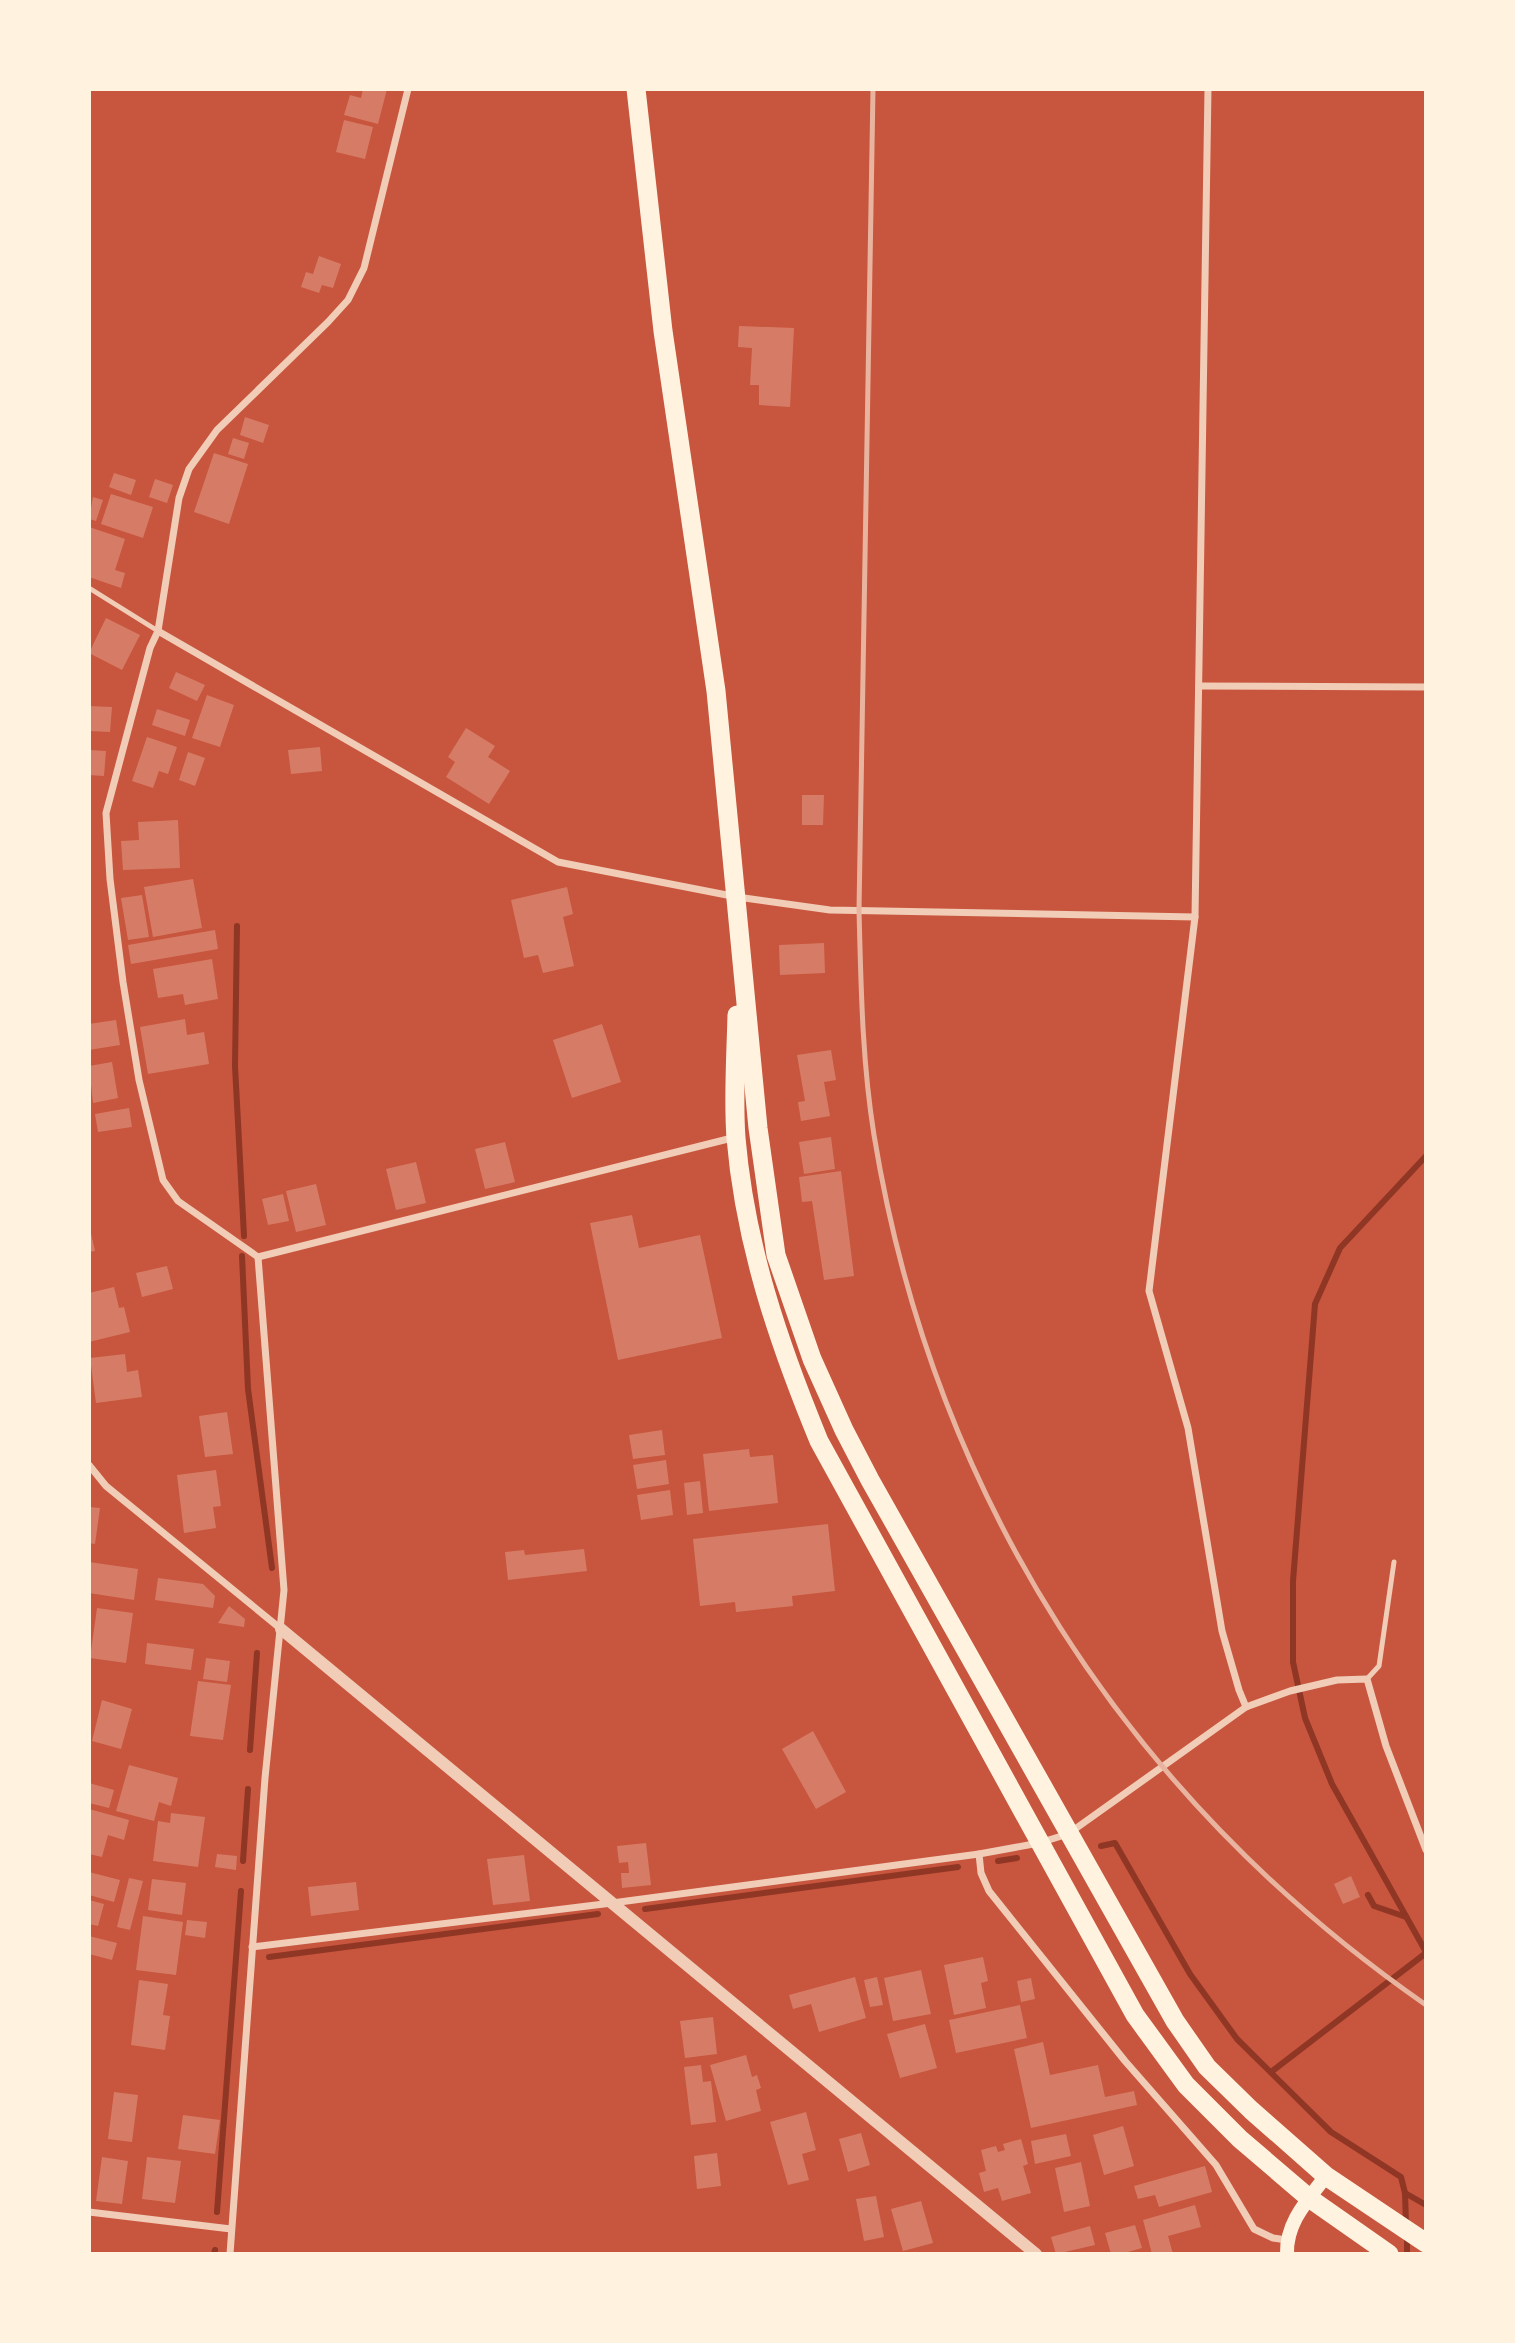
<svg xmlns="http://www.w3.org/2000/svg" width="1515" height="2343" viewBox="0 0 1515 2343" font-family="'Public Sans',sans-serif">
	<rect width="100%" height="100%" fill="#c8553d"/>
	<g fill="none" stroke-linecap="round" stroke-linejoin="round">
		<!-- stream -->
		<g stroke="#8f3625" stroke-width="6">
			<polyline points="237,926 235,1066 244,1236"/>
			<polyline points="1426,1156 1340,1248 1315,1304 1293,1581 1293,1662 1305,1718 1332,1784 1426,1952"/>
			<polyline points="242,1256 248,1389 272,1568"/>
			<polyline points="250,1750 257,1653"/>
			<polyline points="1101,1846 1115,1843 1190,1974 1237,2039 1331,2132 1401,2177 1405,2193 1406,2224"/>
			<polyline points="243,1861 248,1789"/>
			<polyline points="998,1861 1017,1858"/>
			<polyline points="1368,1895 1374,1906 1406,1917"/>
			<polyline points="645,1909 958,1867"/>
			<polyline points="269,1957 598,1914"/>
			<polyline points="1271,2072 1426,1953"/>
			<polyline points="1405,2193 1426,2205"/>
			<polyline points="217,2212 241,1891"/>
			<polyline points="1407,2235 1407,2254"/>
			<polyline points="214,2254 215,2250"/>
		</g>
	</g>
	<!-- building -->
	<g fill="#d67c66">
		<polygon points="363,89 387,89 378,124 344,115 350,95 361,98"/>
		<polygon points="344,120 373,127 365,159 336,152"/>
		<polygon points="319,256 341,264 333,288 322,285 319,293 301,287 306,272 313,274"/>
		<polygon points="739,326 794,328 790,407 759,405 759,385 750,385 752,348 738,347"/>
		<polygon points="245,417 269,425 263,443 240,435"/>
		<polygon points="233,438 249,443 244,459 228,454"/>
		<polygon points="214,453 248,464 229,524 194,512"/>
		<polygon points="114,473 136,480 131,495 109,487"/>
		<polygon points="155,479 173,485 167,503 149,497"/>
		<polygon points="111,494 153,507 143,538 101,524"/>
		<polygon points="93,497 103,500 96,521 89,519"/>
		<polygon points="89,527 125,539 115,570 125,573 121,588 89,577"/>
		<polygon points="106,618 140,635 122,670 89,653"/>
		<polygon points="176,672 205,685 197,701 169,688"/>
		<polygon points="207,695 234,705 220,747 192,738"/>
		<polygon points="89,706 112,707 110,732 89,731"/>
		<polygon points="157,709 190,720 185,736 152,725"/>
		<polygon points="466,728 495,746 488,757 510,771 489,804 446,777 455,762 448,757"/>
		<polygon points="147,737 177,747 168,774 159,771 153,788 132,781"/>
		<polygon points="320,747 322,771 291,774 288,750"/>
		<polygon points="89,750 106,751 104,776 89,775"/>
		<polygon points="188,752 205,758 195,786 179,780"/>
		<polygon points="802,795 824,795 823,825 802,825"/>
		<polygon points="178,820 180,868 123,870 121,841 139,840 138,822"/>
		<polygon points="193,879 202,928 153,937 144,887"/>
		<polygon points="567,887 573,914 563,917 574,966 543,973 538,955 524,958 511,900"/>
		<polygon points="142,895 149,937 128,940 121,898"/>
		<polygon points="215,930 218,949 131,964 128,945"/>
		<polygon points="824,943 825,973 780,975 779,945"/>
		<polygon points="212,959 218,999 185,1005 183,994 158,998 153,969"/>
		<polygon points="185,1019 187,1035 204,1032 209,1064 148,1074 140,1027"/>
		<polygon points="116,1020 120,1045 89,1050 89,1024"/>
		<polygon points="602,1024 621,1082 572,1098 553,1040"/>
		<polygon points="831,1050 836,1080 824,1082 830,1116 801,1121 798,1102 805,1101 797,1055"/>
		<polygon points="112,1062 118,1098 93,1103 89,1066"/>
		<polygon points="129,1108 132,1127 98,1132 95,1114"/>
		<polygon points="831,1137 835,1169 804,1174 799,1142"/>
		<polygon points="505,1142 515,1182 485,1189 475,1149"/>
		<polygon points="416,1162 426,1203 396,1210 386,1169"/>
		<polygon points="841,1171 854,1276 824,1280 812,1201 802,1202 799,1177"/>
		<polygon points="316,1184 326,1225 296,1232 286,1191"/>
		<polygon points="283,1194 289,1221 268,1225 262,1199"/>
		<polygon points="632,1215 639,1248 700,1235 722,1338 618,1360 590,1223"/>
		<polygon points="90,1229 95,1251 89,1252 89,1230"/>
		<polygon points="167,1266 173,1289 142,1297 136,1273"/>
		<polygon points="114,1287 119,1308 124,1307 130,1332 89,1342 89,1293"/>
		<polygon points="125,1354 127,1372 138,1370 142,1397 96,1403 90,1358"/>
		<polygon points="227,1412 233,1454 205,1457 199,1416"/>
		<polygon points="662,1430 665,1455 633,1459 629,1435"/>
		<polygon points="749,1449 750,1457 773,1455 778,1503 709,1511 703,1454"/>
		<polygon points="666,1460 669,1484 637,1489 633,1465"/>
		<polygon points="216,1470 221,1506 213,1507 216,1528 184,1533 177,1475"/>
		<polygon points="700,1481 703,1513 687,1515 684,1483"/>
		<polygon points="670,1490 673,1515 641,1520 637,1495"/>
		<polygon points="89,1507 100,1508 95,1544 89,1543"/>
		<polygon points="828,1524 835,1591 792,1596 793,1606 736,1612 735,1602 700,1606 693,1539"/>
		<polygon points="584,1549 587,1571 508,1580 505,1552 524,1550 525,1555"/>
		<polygon points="89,1562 138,1569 134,1600 89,1593"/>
		<polygon points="158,1578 203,1584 215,1596 213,1608 155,1600"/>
		<polygon points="229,1606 245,1619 244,1627 218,1623"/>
		<polygon points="97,1608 133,1613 126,1663 90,1658"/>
		<polygon points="147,1643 194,1649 191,1670 145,1664"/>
		<polygon points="206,1658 230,1661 227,1682 203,1679"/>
		<polygon points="198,1681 231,1685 223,1740 190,1736"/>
		<polygon points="102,1700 132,1709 121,1749 92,1741"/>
		<polygon points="813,1731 846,1792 816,1809 782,1749"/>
		<polygon points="129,1765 178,1778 171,1806 159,1802 154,1821 116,1811"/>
		<polygon points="89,1783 114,1790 109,1808 89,1803"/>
		<polygon points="89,1809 129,1820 124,1840 108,1835 102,1857 89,1854"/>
		<polygon points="171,1813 205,1817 198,1867 153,1861 158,1821 170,1823"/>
		<polygon points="646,1843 651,1885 622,1888 621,1873 629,1873 628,1862 619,1863 617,1846"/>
		<polygon points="217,1854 237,1856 236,1870 215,1867"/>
		<polygon points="524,1855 530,1901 493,1905 487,1859"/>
		<polygon points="89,1872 120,1880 114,1902 89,1895"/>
		<polygon points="1351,1876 1360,1897 1343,1904 1334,1884"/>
		<polygon points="129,1878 143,1881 130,1930 117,1927"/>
		<polygon points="152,1879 186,1883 182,1915 148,1910"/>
		<polygon points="356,1882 359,1910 311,1916 308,1887"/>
		<polygon points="89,1900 104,1904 98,1926 89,1924"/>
		<polygon points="143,1916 183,1922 176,1975 136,1970"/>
		<polygon points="187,1920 207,1922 205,1938 185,1935"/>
		<polygon points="89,1936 117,1943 112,1960 89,1954"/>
		<polygon points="983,1957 988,1981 981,1983 986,2008 954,2015 944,1965"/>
		<polygon points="921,1970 931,2014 893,2021 884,1978"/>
		<polygon points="855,1977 866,2018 819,2032 811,2004 793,2009 789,1995"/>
		<polygon points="877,1977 883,2005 870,2007 864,1980"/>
		<polygon points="1031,1978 1035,1999 1021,2002 1017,1981"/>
		<polygon points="139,1980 168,1984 163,2015 170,2016 165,2050 131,2045"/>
		<polygon points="1020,2005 1027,2038 956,2053 949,2020"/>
		<polygon points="713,2017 717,2054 685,2058 680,2021"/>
		<polygon points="925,2024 937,2068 900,2078 887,2034"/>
		<polygon points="1043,2042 1050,2075 1098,2065 1105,2097 1134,2091 1137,2105 1031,2128 1014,2049"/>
		<polygon points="746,2055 752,2077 757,2075 761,2088 756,2090 761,2111 726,2121 710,2065"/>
		<polygon points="701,2065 703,2082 711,2081 716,2122 691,2125 684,2067"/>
		<polygon points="114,2092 138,2095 132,2142 108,2139"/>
		<polygon points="806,2112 816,2150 802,2154 809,2180 788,2185 770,2122"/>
		<polygon points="183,2115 220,2120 215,2154 178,2149"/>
		<polygon points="1123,2126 1134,2166 1104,2175 1093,2135"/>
		<polygon points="861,2133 870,2165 848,2172 839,2139"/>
		<polygon points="1066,2134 1071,2156 1035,2164 1031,2141"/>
		<polygon points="1021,2139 1028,2164 1023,2166 1031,2193 1002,2201 998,2188 984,2192 979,2173 986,2171 981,2150 996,2146 998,2152 1005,2150 1003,2144"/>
		<polygon points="717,2153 721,2186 697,2189 694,2156"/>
		<polygon points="102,2157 128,2161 122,2204 96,2201"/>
		<polygon points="147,2157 181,2161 175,2203 142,2199"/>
		<polygon points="1081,2162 1090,2206 1064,2212 1055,2168"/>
		<polygon points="1205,2166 1212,2192 1159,2207 1155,2195 1138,2199 1134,2186"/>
		<polygon points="876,2196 884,2237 864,2241 856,2199"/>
		<polygon points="921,2201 933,2243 903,2251 891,2209"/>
		<polygon points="1195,2205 1201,2227 1168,2236 1173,2254 1152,2254 1143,2220"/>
		<polygon points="1135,2225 1142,2248 1121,2254 1111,2254 1105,2233"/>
		<polygon points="1090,2226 1095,2245 1056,2254 1051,2237"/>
	</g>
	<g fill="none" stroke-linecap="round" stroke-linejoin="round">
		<!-- service -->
		<g stroke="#f1ccb7" stroke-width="5">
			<polyline points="89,588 158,631"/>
			<polyline points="1367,1679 1379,1666 1394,1562"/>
		</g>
		<!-- minor -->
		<g stroke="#f1ccb7" stroke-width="7">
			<polyline points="408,89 364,268 348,300 328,322 217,430 189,469 179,498 158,631 150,648 106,813 110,879 123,982 139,1080 163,1180 178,1201 258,1257 736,1137"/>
			<polyline points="1208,89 1195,917 1149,1291 1188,1428 1222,1631 1239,1690 1246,1707"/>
			<polyline points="158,631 558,862 737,897 830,910 1195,917"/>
			<polyline points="1199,686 1426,687"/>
			<polyline points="89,1465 106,1486 281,1629"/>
			<polyline points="979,1854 981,1873 989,1891 1125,2061 1216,2165 1254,2229 1273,2238 1287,2240"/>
			<polyline points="252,1947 612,1903 979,1854 1039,1843 1068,1834 1246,1707 1290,1691 1337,1680 1367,1679 1386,1746 1426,1850"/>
			<polyline points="89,2212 231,2229"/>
			<polyline points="230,2254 265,1778 284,1590 258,1257"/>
		</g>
		<!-- tertiary -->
		<polyline stroke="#f1ccb7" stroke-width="12" points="281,1629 1036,2254"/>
		<!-- secondary -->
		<path stroke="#fff3e0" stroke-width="14" d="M1287 2254C1286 2222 1308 2200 1326 2176"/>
		<!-- trunk -->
		<g stroke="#fff3e0" stroke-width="19">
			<polyline points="636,89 663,331 716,691 758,1128 776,1255 812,1359 844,1430 870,1480 1175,2021 1207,2067 1251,2110 1326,2176 1426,2243"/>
			<path d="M737 1015C736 1056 733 1098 736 1138 745 1245 779 1344 819 1441L1135 2015 1186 2085 1240 2139 1309 2198 1389 2254"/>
		</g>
		<!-- rail -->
		<path stroke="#e9b49f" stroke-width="5" d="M873 89 859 910C861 985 862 1061 874 1135 933 1496 1127 1797 1426 2005"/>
	</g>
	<!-- border -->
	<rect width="1515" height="2343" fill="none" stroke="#fff3e0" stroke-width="182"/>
</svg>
